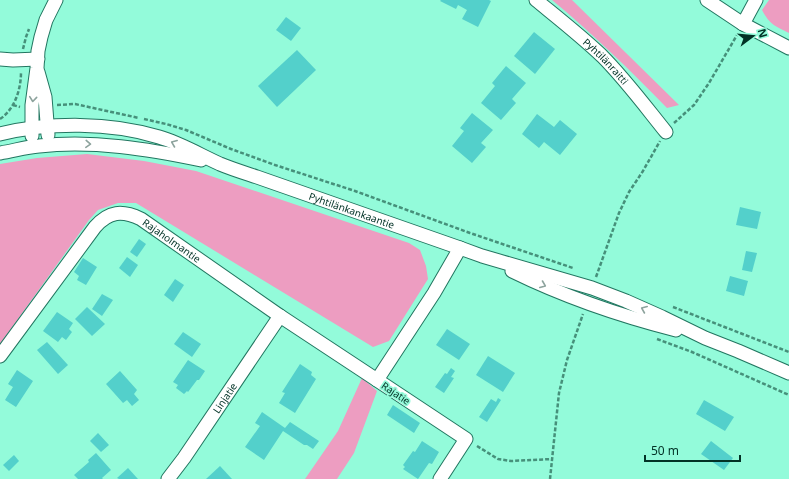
<svg xmlns="http://www.w3.org/2000/svg" width="789" height="479" viewBox="0 0 789 479" font-family="'Noto Sans',sans-serif">
	<rect width="100%" height="100%" fill="#93fbda"/>
	<!-- green -->
	<g fill="#ed9dc1">
		<path d="M552 0H572L679 105 667 108C630 70 592 33 552 0Z"/>
		<path d="M769 0H789V33C775 26 770 25 762 10Z"/>
		<polygon points="87,154 144,161 196,171 409,243 420,250 426,266 428,279 389,341 373,347 136,203 118,203 98,210 89,220 0,344 0,164 37,158"/>
		<polygon points="362,378 377,391 354,453 337,479 305,479 338,431"/>
	</g>
	<!-- building -->
	<g fill="#53d0cb">
		<polygon points="441,0 489,0 491,1 478,27 462,19 467,10 458,5 456,9 440,1"/>
		<polygon points="286,17 301,28 291,41 276,30"/>
		<polygon points="534,32 555,49 535,74 514,56"/>
		<polygon points="297,50 316,70 277,107 258,86"/>
		<polygon points="506,66 526,83 512,99 516,103 501,120 481,103 495,86 492,83"/>
		<polygon points="472,113 493,130 481,143 486,147 472,163 452,146 464,131 460,128"/>
		<polygon points="537,114 554,127 560,120 577,134 560,155 544,142 539,148 522,134"/>
		<polygon points="740,207 761,212 757,229 736,225"/>
		<polygon points="139,239 146,244 137,257 130,252"/>
		<polygon points="746,251 757,253 752,272 742,270"/>
		<polygon points="127,257 138,265 130,277 119,268"/>
		<polygon points="83,258 97,267 86,285 77,280 79,276 74,272"/>
		<polygon points="730,276 748,281 744,296 726,291"/>
		<polygon points="175,279 184,285 173,302 164,295"/>
		<polygon points="102,294 113,300 102,316 92,309"/>
		<polygon points="87,307 105,324 92,336 75,319"/>
		<polygon points="57,312 73,323 69,329 72,332 66,340 62,337 58,342 43,331"/>
		<polygon points="447,329 470,344 459,360 436,345"/>
		<polygon points="183,332 201,344 192,357 174,344"/>
		<polygon points="47,342 68,365 58,374 37,350"/>
		<polygon points="488,356 515,373 503,392 476,375"/>
		<polygon points="188,360 205,371 199,380 197,380 188,392 187,391 184,394 176,388 178,385 173,382"/>
		<polygon points="300,364 312,372 311,375 316,379 295,413 279,403 285,393 282,392"/>
		<polygon points="451,368 455,371 451,377 454,378 444,393 435,387 445,373 447,374"/>
		<polygon points="17,370 33,381 16,407 5,400 13,387 8,384"/>
		<polygon points="120,371 137,390 134,394 139,400 132,406 127,400 123,403 106,384"/>
		<polygon points="498,398 501,400 487,422 479,417 491,399 496,402"/>
		<polygon points="704,400 734,417 725,431 696,414"/>
		<polygon points="393,405 420,423 414,433 387,415"/>
		<polygon points="262,412 285,428 290,422 319,441 313,449 307,445 304,445 283,431 264,460 245,447 260,426 255,423"/>
		<polygon points="98,433 109,445 101,452 90,441"/>
		<polygon points="422,441 439,452 432,464 429,463 418,479 403,469 405,467 403,465 413,451 415,452"/>
		<polygon points="711,441 733,458 724,470 701,454"/>
		<polygon points="96,453 111,470 102,478 103,479 78,479 74,475 89,462 88,460"/>
		<polygon points="14,455 19,461 9,471 3,465"/>
		<polygon points="220,466 232,479 206,479"/>
		<polygon points="128,468 138,479 119,479 117,478"/>
	</g>
	<g fill="none" stroke-linecap="round" stroke-linejoin="round">
		<!-- minor casing -->
		<g stroke="#227660" stroke-width="15">
			<g id="minor">
				<path id="s1" d="M536 0C558 18 581 36 602 56 625 79 645 106 666 132"/>
				<polyline points="707,0 743,24 789,48"/>
				<polyline points="743,24 756,0"/>
				<polyline points="0,59 13,60 38,59"/>
				<polyline points="38,72 45,97 48,135"/>
				<path id="s2" d="M0 134C50 122 110 122 159 137 180 143 200 155 220 164 232 169 245 173 257 177 325 201 393 225 460 248L482 256 592 288 626 301 662 317 705 338 738 351 789 373"/>
				<polyline points="32,136 32,105 37,68 38,51 41,37 46,20 56,0"/>
				<path d="M0 153C13 151 26 147 39 146 93 140 148 149 201 160"/>
				<path d="M512 271C563 296 621 316 676 330"/>
				<path id="s3" d="M0 356 95 227C109 211 122 210 141 219L280 316 377 380"/>
				<path id="s4" d="M168 479 184 458 280 316"/>
				<polyline points="440,479 466,439 377,380 434,293 460,248"/>
			</g>
		</g>
		<!-- path -->
		<g stroke="#46907a" stroke-width="2.5" stroke-dasharray="4 2" stroke-linecap="butt">
			<polyline points="23,49 26,37 29,29"/>
			<polyline points="13,105 20,107"/>
			<polyline points="57,105 75,104 139,118"/>
			<path d="M0 119C15 109 21 89 21 72"/>
			<polyline points="144,119 166,124 186,130 231,149 275,165 355,191 470,233 573,268"/>
			<polyline points="674,123 694,105 709,83 737,35"/>
			<polyline points="596,277 619,213 629,192 643,171 660,141"/>
			<polyline points="673,307 789,352"/>
			<polyline points="657,339 692,352 789,395"/>
			<polyline points="477,446 498,459 511,461 552,459"/>
			<polyline points="550,479 559,393 567,360 583,314"/>
		</g>
		<!-- minor -->
		<use href="#minor" stroke="#fff" stroke-width="13"/>
	</g>
	<!-- one-way arrows -->
	<defs><path id="oneway-chevron" d="M-2-3.5L2.5 0L-2 3.5" fill="none" stroke-width="1.6" stroke-linecap="round" stroke-linejoin="round"/></defs>
	<g stroke="#8da39d">
		<use href="#oneway-chevron" transform="translate(33 99) rotate(96)"/>
		<use href="#oneway-chevron" transform="translate(174 143) rotate(-158)"/>
		<use href="#oneway-chevron" transform="translate(88 144) rotate(3)"/>
		<use href="#oneway-chevron" transform="translate(543 285) rotate(22)"/>
		<use href="#oneway-chevron" transform="translate(644 309) rotate(-157)"/>
	</g>
	<g text-anchor="middle" stroke-width="3.5" stroke-linejoin="round" paint-order="stroke">
		<!-- street labels -->
		<g font-size="10" fill="#023226" stroke="#93fbda">
			<text dy="4" stroke="none"><textPath href="#s1" startOffset="93">Pyhtilänraitti</textPath></text>
			<text dy="4" stroke="none"><textPath href="#s2" startOffset="367">Pyhtilänkankaantie</textPath></text>
			<text dy="4" stroke="none"><textPath href="#s3" startOffset="249">Rajaholmantie</textPath></text>
			<text transform="translate(396 393) rotate(34)" y="4">Rajatie</text>
			<text dy="4" stroke="none"><textPath href="#s4" startOffset="99">Linjatie</textPath></text>
		</g>
	</g>
	<!-- north arrow -->
	<g transform="translate(753 36) rotate(74)" stroke="#93fbda" stroke-width="3" paint-order="stroke">
	<path d="M0-3L7 15L0 10L-7 15Z" fill="#023226"/>
	<text y="-6" font-size="11" font-weight="bold" text-anchor="middle" fill="#023226">N</text>
	</g>
	<!-- scale -->
	<path d="M645 455v6h95v-6" fill="none" stroke="#023226" stroke-width="2"/>
	<text x="651" y="455" font-size="12" fill="#023226" stroke="#93fbda" stroke-width="3" paint-order="stroke">50 m</text>
</svg>
